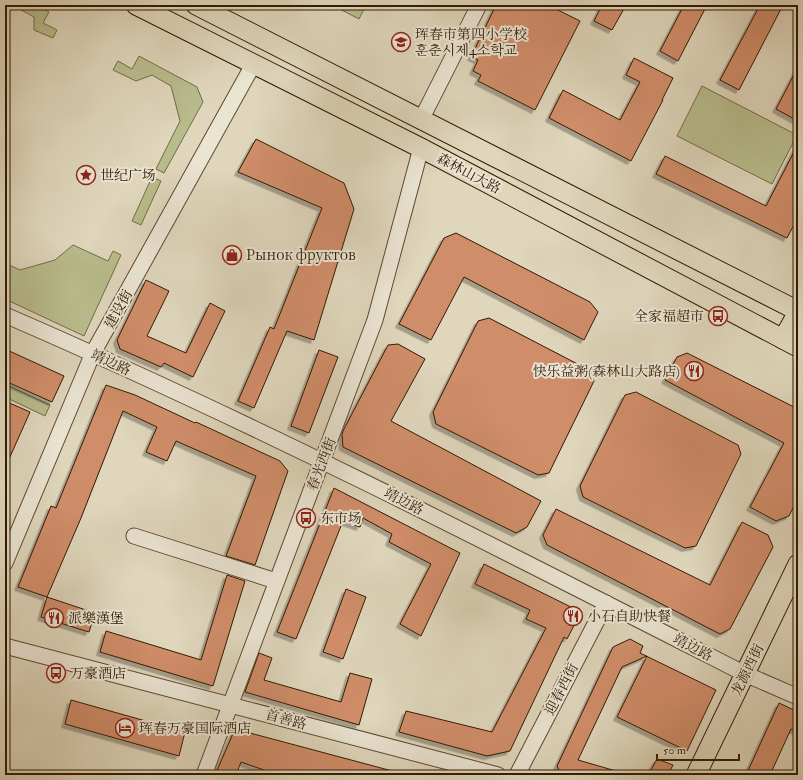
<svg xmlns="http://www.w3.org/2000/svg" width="803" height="780" viewBox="0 0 803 780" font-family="'IM FELL Double Pica','Noto Serif SC','Noto Serif KR',serif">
	<defs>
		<filter id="shadow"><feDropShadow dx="-3.5" dy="3.5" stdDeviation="0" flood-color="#0004"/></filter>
	</defs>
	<rect width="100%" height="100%" fill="#dfd6bc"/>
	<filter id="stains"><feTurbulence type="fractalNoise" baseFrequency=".005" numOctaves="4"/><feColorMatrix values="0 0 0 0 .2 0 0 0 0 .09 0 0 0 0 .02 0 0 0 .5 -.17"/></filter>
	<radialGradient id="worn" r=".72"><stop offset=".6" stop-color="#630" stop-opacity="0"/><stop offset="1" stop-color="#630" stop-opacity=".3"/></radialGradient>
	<!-- green -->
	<g fill="#b8bc8c" stroke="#746b46">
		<polygon points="12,5 36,5 49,12 43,23 57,30 53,38 34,30 34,17"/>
		<polygon points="332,5 366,5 359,19"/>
		<polygon points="139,56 197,87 203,102 164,173 156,169 180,121 171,86 152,75 136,81 113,70 118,61 132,69"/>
		<polygon points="702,86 797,135 772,184 677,136"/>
		<polygon points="152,177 161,181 141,225 132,221"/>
		<polygon points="73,245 108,261 113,251 121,255 84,336 5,299 5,269 7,264 20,270 55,260"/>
		<polygon points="5,384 50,405 45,416 5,397"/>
	</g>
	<!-- building -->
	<g fill="#d08d6b" stroke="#311a00" filter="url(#shadow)">
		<polygon points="496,5 548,5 580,21 535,110 478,81 481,75 473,71 478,60 471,57"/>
		<polygon points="602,5 626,5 612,30 594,21"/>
		<polygon points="684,5 707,5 678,61 660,51"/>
		<polygon points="760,5 783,5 739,90 720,80"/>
		<polygon points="634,58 673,78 662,100 663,100 631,161 549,118 563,90 620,120 640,82 626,75"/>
		<polygon points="798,67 798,121 776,109"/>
		<polygon points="256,139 344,183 354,209 314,340 287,331 254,408 238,401 270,327 274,329 322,208 238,172"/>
		<polygon points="798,144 798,217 787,238 656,174 665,156 766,206"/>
		<polygon points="456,233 590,302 598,312 584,340 464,277 431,340 399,324 444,238"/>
		<polygon points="146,280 169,291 147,336 186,353 210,303 225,311 193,377 164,363 161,367 120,349 117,340"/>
		<polygon points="489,318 591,371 594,381 549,473 538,475 436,424 433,412 478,321"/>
		<polygon points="398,344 425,359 391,421 541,501 527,527 516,533 343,447 342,434 344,429 388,345"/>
		<polygon points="5,349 64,376 52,402 5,381"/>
		<polygon points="319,350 338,357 309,433 291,426"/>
		<polygon points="687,353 798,409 798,498 789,516 776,521 750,507 784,443 665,380 677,357"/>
		<polygon points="106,385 135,395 195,423 196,422 280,461 288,471 255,565 226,556 256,476 176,441 167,461 146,452 157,427 123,411 81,518 47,597 18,587 51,506 56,508"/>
		<polygon points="636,392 738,445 741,454 696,546 685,548 583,497 580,486 625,395"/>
		<polygon points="5,401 30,412 5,468"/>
		<polygon points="334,488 460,553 421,636 400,624 431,564 389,542 392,534 363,518 360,527 343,521 296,639 277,632"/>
		<polygon points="556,509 710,585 742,522 768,535 773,547 730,629 720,634 547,545 543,535"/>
		<polygon points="484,564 581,612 567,639 564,637 510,751 487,756 399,732 406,711 492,732 546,628 526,619 530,610 475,584"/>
		<polygon points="227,575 245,581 213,686 100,652 106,631 201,660"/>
		<polygon points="346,589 366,597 343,659 323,652"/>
		<polygon points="47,597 95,613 89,632 41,617"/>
		<polygon points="630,639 643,646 640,653 716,690 687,751 617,717 647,656 622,667 578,760 623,773 622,775 561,775 557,766 613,647"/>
		<polygon points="259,653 272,658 264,680 341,702 350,673 372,679 359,725 245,692"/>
		<polygon points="71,700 185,732 179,756 65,724"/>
		<polygon points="779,703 798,712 798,732 791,729 770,775 746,775"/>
		<polygon points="235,729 396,772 395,775 278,775 241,762 236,775 215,775"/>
		<polygon points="657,759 673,765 668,775 648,775"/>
	</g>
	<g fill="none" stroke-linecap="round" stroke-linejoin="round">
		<!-- minor casing -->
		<g stroke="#5c492f" stroke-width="17">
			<g id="minor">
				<polyline points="421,120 479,5"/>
				<path d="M5 315C257 424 500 549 745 674L798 697"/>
				<polyline points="134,536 276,581"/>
				<polyline points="5,563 93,353 253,65"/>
				<polyline points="5,646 498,775"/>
				<polyline points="204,775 375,320 421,148"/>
				<polyline points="517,775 606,603"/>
			</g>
		</g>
		<!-- major casing -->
		<g stroke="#311a00" stroke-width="21">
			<g id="major">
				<polyline points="136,5 421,148 798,347"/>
				<polyline points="196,5 798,311"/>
				<polyline points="783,339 798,312"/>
				<polyline points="696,775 798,564"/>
			</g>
		</g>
		<!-- minor -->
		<use href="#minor" stroke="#eae4d3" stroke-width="15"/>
		<!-- major -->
		<use href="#major" stroke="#dfd6bc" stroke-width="19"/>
	</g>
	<!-- icons -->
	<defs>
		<g id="school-ring" transform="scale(1)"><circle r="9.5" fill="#eae4d3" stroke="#8f2418" stroke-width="1.5"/><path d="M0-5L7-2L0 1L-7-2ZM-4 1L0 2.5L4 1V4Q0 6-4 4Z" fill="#8f2418"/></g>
		<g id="sight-ring" transform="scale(1)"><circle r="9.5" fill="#eae4d3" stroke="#8f2418" stroke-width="1.5"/><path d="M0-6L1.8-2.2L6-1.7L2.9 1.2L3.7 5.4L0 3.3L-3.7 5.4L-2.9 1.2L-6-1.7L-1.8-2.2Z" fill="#8f2418"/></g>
		<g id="shop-ring" transform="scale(1)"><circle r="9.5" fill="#eae4d3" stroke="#8f2418" stroke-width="1.5"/><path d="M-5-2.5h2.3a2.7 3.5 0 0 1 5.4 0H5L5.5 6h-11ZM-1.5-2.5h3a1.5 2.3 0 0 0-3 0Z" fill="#8f2418"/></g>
		<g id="bus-ring" transform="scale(1)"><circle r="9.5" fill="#eae4d3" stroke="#8f2418" stroke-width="1.5"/><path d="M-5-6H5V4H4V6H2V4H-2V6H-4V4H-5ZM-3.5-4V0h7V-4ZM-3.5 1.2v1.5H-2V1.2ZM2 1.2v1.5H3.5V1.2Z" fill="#8f2418"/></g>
		<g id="restaurant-ring" transform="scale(1)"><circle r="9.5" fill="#eae4d3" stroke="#8f2418" stroke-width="1.5"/><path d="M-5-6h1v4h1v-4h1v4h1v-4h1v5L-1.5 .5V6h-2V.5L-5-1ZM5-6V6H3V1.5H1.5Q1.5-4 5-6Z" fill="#8f2418"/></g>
		<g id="hotel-ring" transform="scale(1)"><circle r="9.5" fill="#eae4d3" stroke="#8f2418" stroke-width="1.5"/><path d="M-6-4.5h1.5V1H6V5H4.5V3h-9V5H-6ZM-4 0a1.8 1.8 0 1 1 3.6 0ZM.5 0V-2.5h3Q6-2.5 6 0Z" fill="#8f2418"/></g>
	</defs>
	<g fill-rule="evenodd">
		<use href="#school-ring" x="401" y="42"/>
		<use href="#sight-ring" x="86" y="175"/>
		<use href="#shop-ring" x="232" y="255"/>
		<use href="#bus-ring" x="718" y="316"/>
		<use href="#restaurant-ring" x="694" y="371"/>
		<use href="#bus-ring" x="306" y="518"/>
		<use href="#restaurant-ring" x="573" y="616"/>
		<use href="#restaurant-ring" x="54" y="618"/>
		<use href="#bus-ring" x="56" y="673"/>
		<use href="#hotel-ring" x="125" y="728"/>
	</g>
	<g text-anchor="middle" stroke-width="4" stroke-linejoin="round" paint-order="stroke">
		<!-- poi labels -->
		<g font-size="14" fill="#311a00" stroke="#eae4d3" text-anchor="start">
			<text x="415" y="39">珲春市第四小学校<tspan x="415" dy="16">훈춘시제4소학교</tspan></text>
			<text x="100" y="180">世纪广场</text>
			<text x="246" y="260">Рынок фруктов</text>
			<text x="704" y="321" text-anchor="end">全家福超市</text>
			<text x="680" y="376" text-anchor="end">快乐益粥(森林山大路店)</text>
			<text x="320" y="523">东市场</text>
			<text x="587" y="621">小石自助快餐</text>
			<text x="68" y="623">派樂漢堡</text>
			<text x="70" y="678">万豪酒店</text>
			<text x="139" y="733">珲春万豪国际酒店</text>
		</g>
		<!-- street labels -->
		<g font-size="14" fill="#311a00" stroke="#eae4d3">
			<text transform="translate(469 173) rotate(28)" y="5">森林山大路</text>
			<text transform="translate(118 309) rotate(-61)" y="5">建设街</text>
			<text transform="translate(111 362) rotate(25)" y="5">靖边路</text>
			<text transform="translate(321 464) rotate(-69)" y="5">春光西街</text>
			<text transform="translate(404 501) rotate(27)" y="5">靖边路</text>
			<text transform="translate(693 647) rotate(27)" y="5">靖边路</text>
			<text transform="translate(747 670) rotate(-64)" y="5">龙源西街</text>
			<text transform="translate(561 689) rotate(-63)" y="5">迎春西街</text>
			<text transform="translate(286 719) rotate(15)" y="5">首善路</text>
		</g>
	</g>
	<!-- margin -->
	<rect width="803" height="780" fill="none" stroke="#dfd6bc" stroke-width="20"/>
	<rect x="6" y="6" width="791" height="768" fill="none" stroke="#311a00" stroke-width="2"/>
	<rect x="10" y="10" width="783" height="760" fill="none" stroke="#311a00"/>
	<!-- scale -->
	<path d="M657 754v6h82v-6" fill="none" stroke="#311a00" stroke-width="2"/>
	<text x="663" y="754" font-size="12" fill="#311a00" stroke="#eae4d3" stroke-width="3" paint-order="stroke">50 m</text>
	<rect width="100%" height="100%" filter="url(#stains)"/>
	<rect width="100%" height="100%" fill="url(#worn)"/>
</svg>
